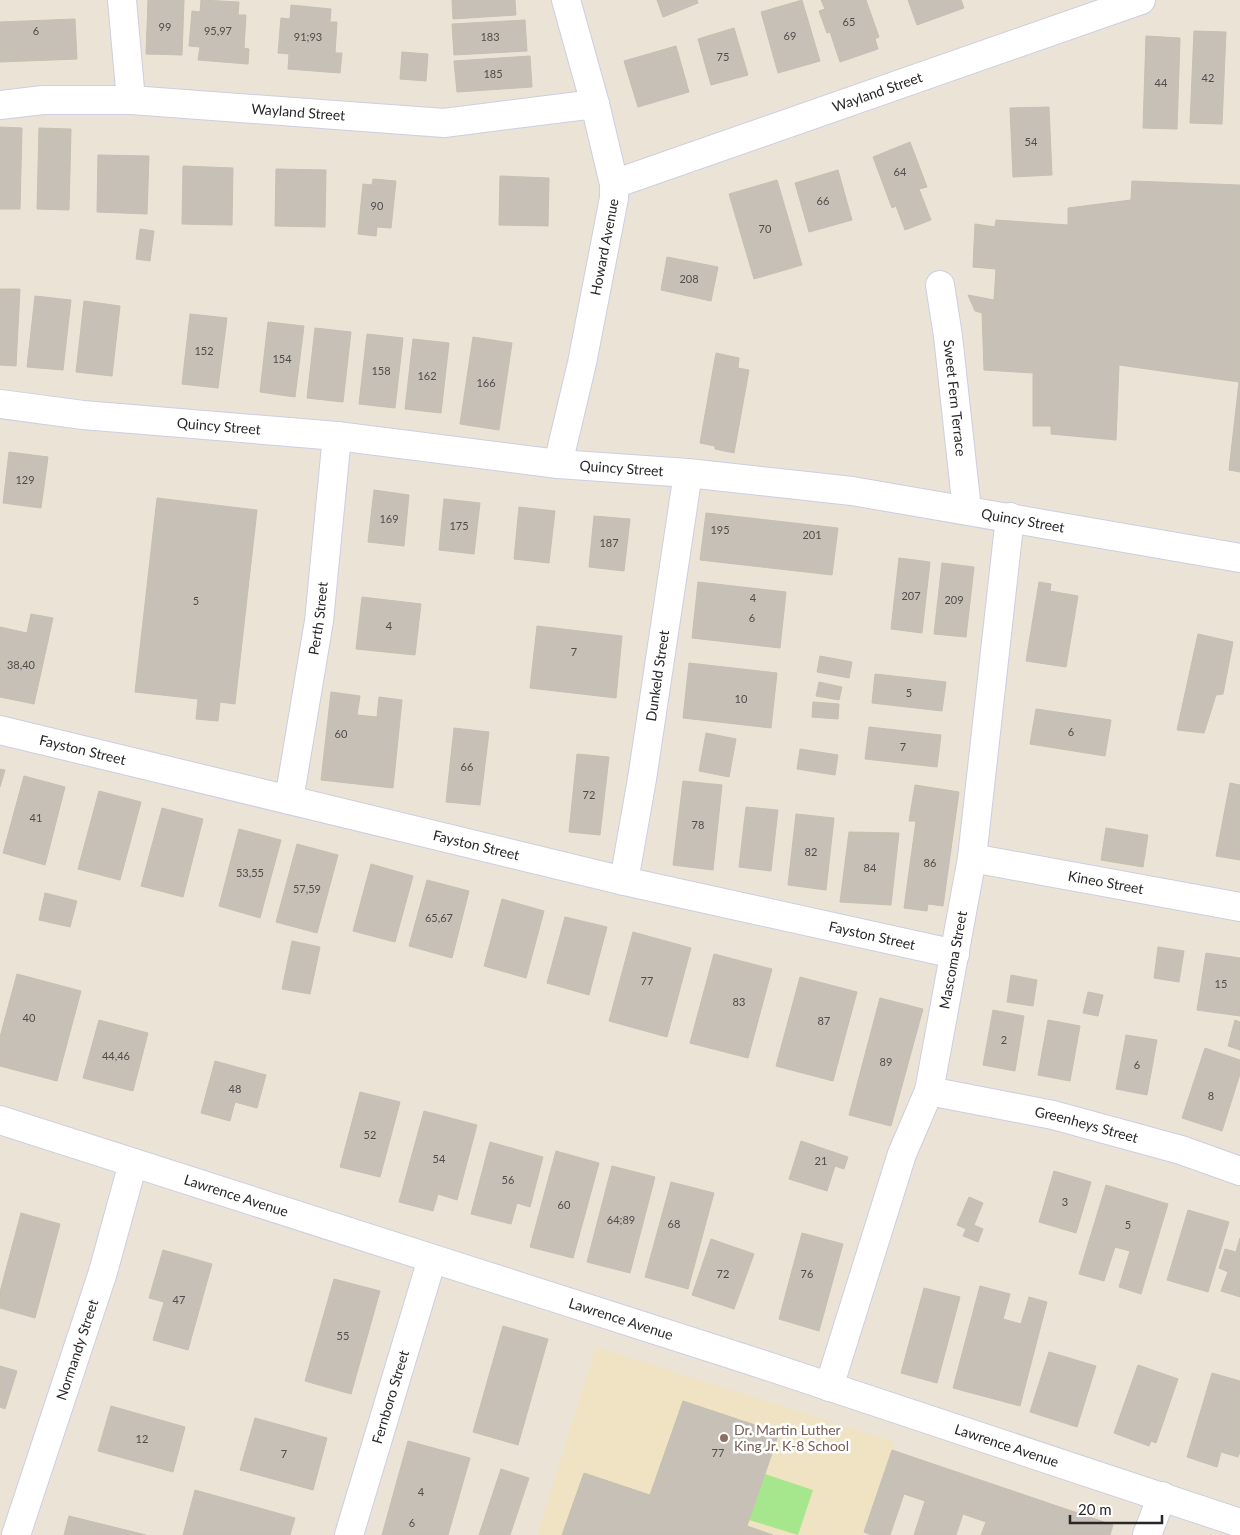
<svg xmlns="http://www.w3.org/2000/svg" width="1240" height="1535" viewBox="0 0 1240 1535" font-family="Lato,sans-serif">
	<rect width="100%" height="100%" fill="#ebe3d6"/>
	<!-- education -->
	<polygon fill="#efe3c3" points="596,1347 895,1442 864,1535 537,1535"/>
	<!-- green -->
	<polygon fill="#a6e78d" points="765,1474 813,1490 798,1535 749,1520"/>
	<!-- building -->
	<g fill="#c6c0b7" stroke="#c6c0b0">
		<polygon points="148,0 184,0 182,55 146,54"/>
		<polygon points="201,0 239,2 238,15 246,15 244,48 249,49 248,64 198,60 200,47 189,46 192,11 200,12"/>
		<polygon points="452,0 515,0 516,15 453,19"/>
		<polygon points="657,0 697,0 698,3 663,17"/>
		<polygon points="802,0 820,61 778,73 761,12"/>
		<polygon points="821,0 866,0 879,37 875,39 878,49 840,62 830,32 827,33 819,11 825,9"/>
		<polygon points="908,0 961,0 964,8 917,25"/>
		<polygon points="291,5 331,9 330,22 337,22 335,53 342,53 340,73 288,69 289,54 278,53 281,18 290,19"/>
		<polygon points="75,19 77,59 0,62 0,22"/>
		<polygon points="525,20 527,51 454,55 452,24"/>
		<polygon points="734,28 748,75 711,85 698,39"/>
		<polygon points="1194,31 1226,32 1222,124 1190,123"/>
		<polygon points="1146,36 1180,38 1177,129 1143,128"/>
		<polygon points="676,46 689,92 638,107 624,61"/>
		<polygon points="402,52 428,54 426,81 400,79"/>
		<polygon points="530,56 532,87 457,92 454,61"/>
		<polygon points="1049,107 1052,175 1013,177 1010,108"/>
		<polygon points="0,127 22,128 20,209 0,209"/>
		<polygon points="39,128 71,129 69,210 37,209"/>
		<polygon points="910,142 927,187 919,189 931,220 905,230 896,206 892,208 873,157"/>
		<polygon points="98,155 149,156 147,214 97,212"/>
		<polygon points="183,166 233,168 232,225 182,224"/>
		<polygon points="276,169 326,170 325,227 275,226"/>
		<polygon points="838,170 852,220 809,232 795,183"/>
		<polygon points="500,176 549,178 548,226 499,225"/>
		<polygon points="373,179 396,181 391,228 377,227 376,236 358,234 363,184 372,185"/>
		<polygon points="777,180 802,265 754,279 729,194"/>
		<polygon points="1132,181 1240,185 1240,472 1229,470 1239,382 1119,365 1116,440 1051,434 1051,426 1033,426 1033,373 984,370 982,313 975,311 968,295 994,300 996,269 973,267 975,224 995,227 996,220 1068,225 1068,208 1131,200"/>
		<polygon points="140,229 154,231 150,261 136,259"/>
		<polygon points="667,257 718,267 711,301 661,290"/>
		<polygon points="0,289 20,289 16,366 0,365"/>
		<polygon points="35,296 71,300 63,370 27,367"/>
		<polygon points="84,301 120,306 112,376 76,372"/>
		<polygon points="190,314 227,318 218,388 182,384"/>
		<polygon points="268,322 304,326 295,397 260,392"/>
		<polygon points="315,328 351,332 343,402 307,398"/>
		<polygon points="367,334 403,338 395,408 359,404"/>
		<polygon points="473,337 512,343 499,430 460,424"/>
		<polygon points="413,339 449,343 441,413 405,409"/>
		<polygon points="716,353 739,358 738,368 749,370 734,453 715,449 715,446 700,443"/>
		<polygon points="9,452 48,457 41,508 3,503"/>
		<polygon points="374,490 409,495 404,546 368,542"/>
		<polygon points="157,498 257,510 235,704 220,702 218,721 196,719 198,699 135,692"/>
		<polygon points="444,499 480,503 474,554 439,550"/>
		<polygon points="519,507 555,511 549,563 514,559"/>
		<polygon points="706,513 838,528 832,575 700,560"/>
		<polygon points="594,516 630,519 624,571 589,567"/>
		<polygon points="899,558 930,562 922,633 891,629"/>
		<polygon points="942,563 974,567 966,637 934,634"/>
		<polygon points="698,582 786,592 780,648 692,638"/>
		<polygon points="1039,582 1051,584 1050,591 1078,596 1066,667 1026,661"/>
		<polygon points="362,597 421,604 415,655 356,649"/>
		<polygon points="31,614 53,618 34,704 0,697 0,627 27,633"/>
		<polygon points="537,626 622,636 616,698 530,688"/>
		<polygon points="1198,634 1233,642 1223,694 1216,695 1204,733 1177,730"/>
		<polygon points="820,656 852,662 849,678 817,672"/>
		<polygon points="689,663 777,673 771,728 683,718"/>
		<polygon points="875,674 946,682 942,711 872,703"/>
		<polygon points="819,682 842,687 839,700 816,696"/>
		<polygon points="331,692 360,696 357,715 377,717 379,697 402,700 393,788 321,780"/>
		<polygon points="813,702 839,704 838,719 812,717"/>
		<polygon points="1036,709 1111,720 1105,756 1030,744"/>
		<polygon points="869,727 941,735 937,767 865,759"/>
		<polygon points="454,728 489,732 480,805 446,802"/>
		<polygon points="706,733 736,739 729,777 699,771"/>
		<polygon points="800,749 838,755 835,775 797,769"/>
		<polygon points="577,754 609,757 600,835 569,832"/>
		<polygon points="0,769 5,770 0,787"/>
		<polygon points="24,776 65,787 45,865 3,853"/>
		<polygon points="683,781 722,785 713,870 673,865"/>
		<polygon points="1230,783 1240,785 1240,860 1216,856"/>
		<polygon points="915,785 959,792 943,906 928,904 927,911 904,908 916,821 909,821"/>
		<polygon points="99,791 141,802 120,880 78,869"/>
		<polygon points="746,807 778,810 771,871 739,867"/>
		<polygon points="162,808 203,819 183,897 141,886"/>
		<polygon points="796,814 834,818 826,890 788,885"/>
		<polygon points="1106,828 1148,835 1143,867 1101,860"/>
		<polygon points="239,829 281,840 260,918 219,906"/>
		<polygon points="849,832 899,833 891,905 840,902"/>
		<polygon points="297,844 338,855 317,933 276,922"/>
		<polygon points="371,864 413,876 395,942 353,931"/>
		<polygon points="427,880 469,891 452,958 409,946"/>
		<polygon points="45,893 77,901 70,927 39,920"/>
		<polygon points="502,899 544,911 526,978 484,966"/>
		<polygon points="565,917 607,927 589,995 547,983"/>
		<polygon points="633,932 691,948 667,1037 609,1021"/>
		<polygon points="292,941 320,947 310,994 282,989"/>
		<polygon points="1158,947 1184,951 1179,982 1154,978"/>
		<polygon points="1206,953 1240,958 1240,1016 1197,1010"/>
		<polygon points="714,954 772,969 748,1058 690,1043"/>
		<polygon points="17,974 81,991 57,1081 0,1066 0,1037"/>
		<polygon points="1011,975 1037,980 1033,1006 1007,1002"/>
		<polygon points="800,977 857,992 833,1081 776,1066"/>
		<polygon points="1088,992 1103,995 1098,1016 1083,1013"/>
		<polygon points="880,998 923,1009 891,1126 849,1115"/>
		<polygon points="993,1010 1024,1016 1015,1071 983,1065"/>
		<polygon points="99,1020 148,1033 133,1091 83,1078"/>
		<polygon points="1048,1020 1080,1026 1070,1081 1038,1075"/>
		<polygon points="1235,1020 1240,1022 1240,1050 1228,1046"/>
		<polygon points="1126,1035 1157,1040 1147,1095 1116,1089"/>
		<polygon points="1205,1048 1240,1060 1240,1074 1222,1131 1182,1118"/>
		<polygon points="215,1061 266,1075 257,1108 235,1102 230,1121 201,1113"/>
		<polygon points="360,1092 400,1102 380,1177 340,1167"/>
		<polygon points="424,1111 477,1125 457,1200 438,1194 433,1211 399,1202"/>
		<polygon points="801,1141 848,1157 844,1169 835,1166 827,1191 789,1179"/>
		<polygon points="490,1142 543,1157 530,1207 517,1203 511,1224 471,1214"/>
		<polygon points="556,1151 599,1163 573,1258 530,1247"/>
		<polygon points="612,1166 655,1177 630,1273 587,1262"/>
		<polygon points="1054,1171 1091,1182 1076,1233 1039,1222"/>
		<polygon points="671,1182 714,1193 688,1289 645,1277"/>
		<polygon points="1106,1185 1168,1204 1141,1294 1119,1287 1130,1251 1115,1247 1104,1281 1079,1274"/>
		<polygon points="969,1197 983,1203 974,1225 983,1229 978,1242 963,1236 966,1229 957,1225"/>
		<polygon points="1188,1210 1229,1222 1208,1292 1167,1280"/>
		<polygon points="21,1213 60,1224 35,1318 0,1308 0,1292"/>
		<polygon points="802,1233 843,1244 819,1331 779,1319"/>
		<polygon points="1240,1238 1240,1297 1221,1291 1228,1272 1219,1268 1225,1249 1236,1252"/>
		<polygon points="711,1239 754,1254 734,1309 692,1295"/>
		<polygon points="163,1250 212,1264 188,1350 153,1340 164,1302 149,1298"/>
		<polygon points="334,1279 380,1291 351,1394 305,1381"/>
		<polygon points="980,1286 1010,1294 1003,1319 1021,1324 1029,1297 1047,1302 1020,1406 953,1388"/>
		<polygon points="924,1288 960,1297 937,1383 901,1373"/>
		<polygon points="503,1326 548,1339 518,1445 473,1432"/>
		<polygon points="1049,1352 1096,1366 1077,1427 1030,1412"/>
		<polygon points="1138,1365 1178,1379 1156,1443 1151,1441 1149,1446 1114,1433"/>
		<polygon points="0,1366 17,1371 5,1409 0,1407"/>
		<polygon points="1212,1373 1240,1381 1240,1452 1238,1457 1221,1452 1217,1467 1187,1457"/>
		<polygon points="683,1401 779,1433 747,1526 773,1535 562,1535 584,1473 650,1495"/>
		<polygon points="111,1406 185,1427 173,1472 98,1451"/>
		<polygon points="255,1418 327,1438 313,1490 240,1470"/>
		<polygon points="408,1441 470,1458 448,1535 382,1535"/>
		<polygon points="892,1450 1113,1525 1110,1535 981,1535 986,1522 963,1514 956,1535 914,1535 925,1501 904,1494 890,1535 871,1535 864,1532"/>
		<polygon points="501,1469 529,1478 510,1535 479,1535"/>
		<polygon points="195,1490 295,1518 290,1535 183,1535"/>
		<polygon points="69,1516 146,1535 64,1535"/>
	</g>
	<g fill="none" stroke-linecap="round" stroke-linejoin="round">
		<!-- minor casing -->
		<g stroke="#cccee2" stroke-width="30">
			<g id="minor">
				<polyline points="122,0 131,100"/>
				<path id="s1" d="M0 105 43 100H131L444 123 595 104"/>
				<path id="s2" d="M614 184 1141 0"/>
				<path id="s3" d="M940 285 948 336 967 510"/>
				<path id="s4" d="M558 464 582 363 614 198V184L595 104 566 0"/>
				<path id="s5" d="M0 730 624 881 955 954"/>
				<path id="s6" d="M289 800 319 621 337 436"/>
				<path id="s7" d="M972 858 1240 907"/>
				<path id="s8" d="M624 881 642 779 688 473"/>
				<path id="s9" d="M929 1091 1053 1115 1181 1150 1240 1171"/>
				<path id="s10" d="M0 1120 752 1361 1240 1523"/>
				<path id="s11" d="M829 1387 902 1154 929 1091 972 858 1010 517"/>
				<path id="s12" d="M16 1535 103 1272 133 1163"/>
				<path id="s13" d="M349 1535 432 1259"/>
				<polyline points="1147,1535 1162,1496"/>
			</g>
		</g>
		<!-- secondary casing -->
		<g stroke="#cccee2" stroke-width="30">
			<g id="secondary">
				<path id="s14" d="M0 404 83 415 337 436 558 464 688 473 852 491 1240 558"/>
			</g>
		</g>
		<!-- minor -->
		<use href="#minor" stroke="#fff" stroke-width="28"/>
		<!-- secondary -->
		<use href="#secondary" stroke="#fff" stroke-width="28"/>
	</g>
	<!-- markers -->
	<circle fill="#8d6e63" stroke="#fff" stroke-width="2" cx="724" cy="1438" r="5"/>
	<g text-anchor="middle" stroke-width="5" stroke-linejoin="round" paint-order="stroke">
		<!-- number labels -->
		<g font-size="11" fill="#4f4d4b">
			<text x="849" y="26">65</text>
			<text x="165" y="31">99</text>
			<text x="36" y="35">6</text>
			<text x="218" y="35">95,97</text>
			<text x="790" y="40">69</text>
			<text x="308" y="41">91;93</text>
			<text x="490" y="41">183</text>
			<text x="723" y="61">75</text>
			<text x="493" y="78">185</text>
			<text x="1208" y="82">42</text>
			<text x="1161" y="87">44</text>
			<text x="1031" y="146">54</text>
			<text x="900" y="176">64</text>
			<text x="823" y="205">66</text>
			<text x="377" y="210">90</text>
			<text x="765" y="233">70</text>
			<text x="689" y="283">208</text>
			<text x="204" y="355">152</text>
			<text x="282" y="363">154</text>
			<text x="381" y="375">158</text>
			<text x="427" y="380">162</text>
			<text x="486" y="387">166</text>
			<text x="25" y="484">129</text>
			<text x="389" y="523">169</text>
			<text x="459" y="530">175</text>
			<text x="720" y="534">195</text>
			<text x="812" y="539">201</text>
			<text x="609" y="547">187</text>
			<text x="911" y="600">207</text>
			<text x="753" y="602">4</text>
			<text x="954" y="604">209</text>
			<text x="196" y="605">5</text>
			<text x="752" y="622">6</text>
			<text x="389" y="630">4</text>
			<text x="574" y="656">7</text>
			<text x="21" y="669">38,40</text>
			<text x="909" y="697">5</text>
			<text x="741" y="703">10</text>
			<text x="1071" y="736">6</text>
			<text x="341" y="738">60</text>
			<text x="903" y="751">7</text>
			<text x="467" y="771">66</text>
			<text x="589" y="799">72</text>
			<text x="36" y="822">41</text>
			<text x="698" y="829">78</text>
			<text x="811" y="856">82</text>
			<text x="930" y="867">86</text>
			<text x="870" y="872">84</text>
			<text x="250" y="877">53,55</text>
			<text x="307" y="893">57,59</text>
			<text x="439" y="922">65,67</text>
			<text x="647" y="985">77</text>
			<text x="1221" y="988">15</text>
			<text x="739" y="1006">83</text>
			<text x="29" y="1022">40</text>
			<text x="824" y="1025">87</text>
			<text x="1004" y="1044">2</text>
			<text x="116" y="1060">44,46</text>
			<text x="886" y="1066">89</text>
			<text x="1137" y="1069">6</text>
			<text x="235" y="1093">48</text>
			<text x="1211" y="1100">8</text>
			<text x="370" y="1139">52</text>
			<text x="439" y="1163">54</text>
			<text x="821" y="1165">21</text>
			<text x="508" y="1184">56</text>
			<text x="1065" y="1206">3</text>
			<text x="564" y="1209">60</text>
			<text x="621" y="1224">64;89</text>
			<text x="674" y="1228">68</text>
			<text x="1128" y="1229">5</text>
			<text x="723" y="1278">72</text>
			<text x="807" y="1278">76</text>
			<text x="179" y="1304">47</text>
			<text x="343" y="1340">55</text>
			<text x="142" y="1443">12</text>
			<text x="718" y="1457">77</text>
			<text x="284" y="1458">7</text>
			<text x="421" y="1496">4</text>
			<text x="412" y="1527">6</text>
		</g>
		<!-- street labels -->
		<g font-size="14" fill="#272727" stroke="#fff">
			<text dy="5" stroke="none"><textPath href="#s2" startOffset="279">Wayland Street</textPath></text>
			<text dy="5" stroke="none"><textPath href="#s1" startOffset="299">Wayland Street</textPath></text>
			<text dy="5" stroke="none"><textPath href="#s4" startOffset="222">Howard Avenue</textPath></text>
			<text dy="5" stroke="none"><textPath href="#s3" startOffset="114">Sweet Fern Terrace</textPath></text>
			<text dy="5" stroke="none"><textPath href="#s14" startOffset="220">Quincy Street</textPath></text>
			<text dy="5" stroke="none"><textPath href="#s14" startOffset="625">Quincy Street</textPath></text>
			<text dy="5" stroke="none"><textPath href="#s14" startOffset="1030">Quincy Street</textPath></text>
			<text dy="5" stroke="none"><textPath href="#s6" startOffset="184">Perth Street</textPath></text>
			<text dy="5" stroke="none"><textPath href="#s8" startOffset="208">Dunkeld Street</textPath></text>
			<text dy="5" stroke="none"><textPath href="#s5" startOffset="85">Fayston Street</textPath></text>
			<text dy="5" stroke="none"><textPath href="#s5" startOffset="490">Fayston Street</textPath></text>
			<text dy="5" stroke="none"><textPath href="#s7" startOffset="136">Kineo Street</textPath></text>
			<text dy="5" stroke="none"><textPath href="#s5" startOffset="896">Fayston Street</textPath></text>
			<text dy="5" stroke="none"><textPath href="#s11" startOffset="446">Mascoma Street</textPath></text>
			<text dy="5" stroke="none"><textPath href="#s9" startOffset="161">Greenheys Street</textPath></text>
			<text dy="5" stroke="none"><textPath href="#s10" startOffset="248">Lawrence Avenue</textPath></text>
			<text dy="5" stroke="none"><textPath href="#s10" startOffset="652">Lawrence Avenue</textPath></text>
			<text dy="5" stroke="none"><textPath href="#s12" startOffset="195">Normandy Street</textPath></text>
			<text dy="5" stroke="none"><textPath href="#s13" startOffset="144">Fernboro Street</textPath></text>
			<text dy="5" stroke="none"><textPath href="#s10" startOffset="1058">Lawrence Avenue</textPath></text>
		</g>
		<!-- education labels -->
		<g font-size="14" fill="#785e54" stroke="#fff" text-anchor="start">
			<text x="734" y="1435">Dr. Martin Luther<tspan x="734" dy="16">King Jr. K-8 School</tspan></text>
		</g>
	</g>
	<!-- scale -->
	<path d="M1070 1515v8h92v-8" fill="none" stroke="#272727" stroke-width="2.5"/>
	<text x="1078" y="1515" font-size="15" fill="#272727" stroke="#ffffff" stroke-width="4" paint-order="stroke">20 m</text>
</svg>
